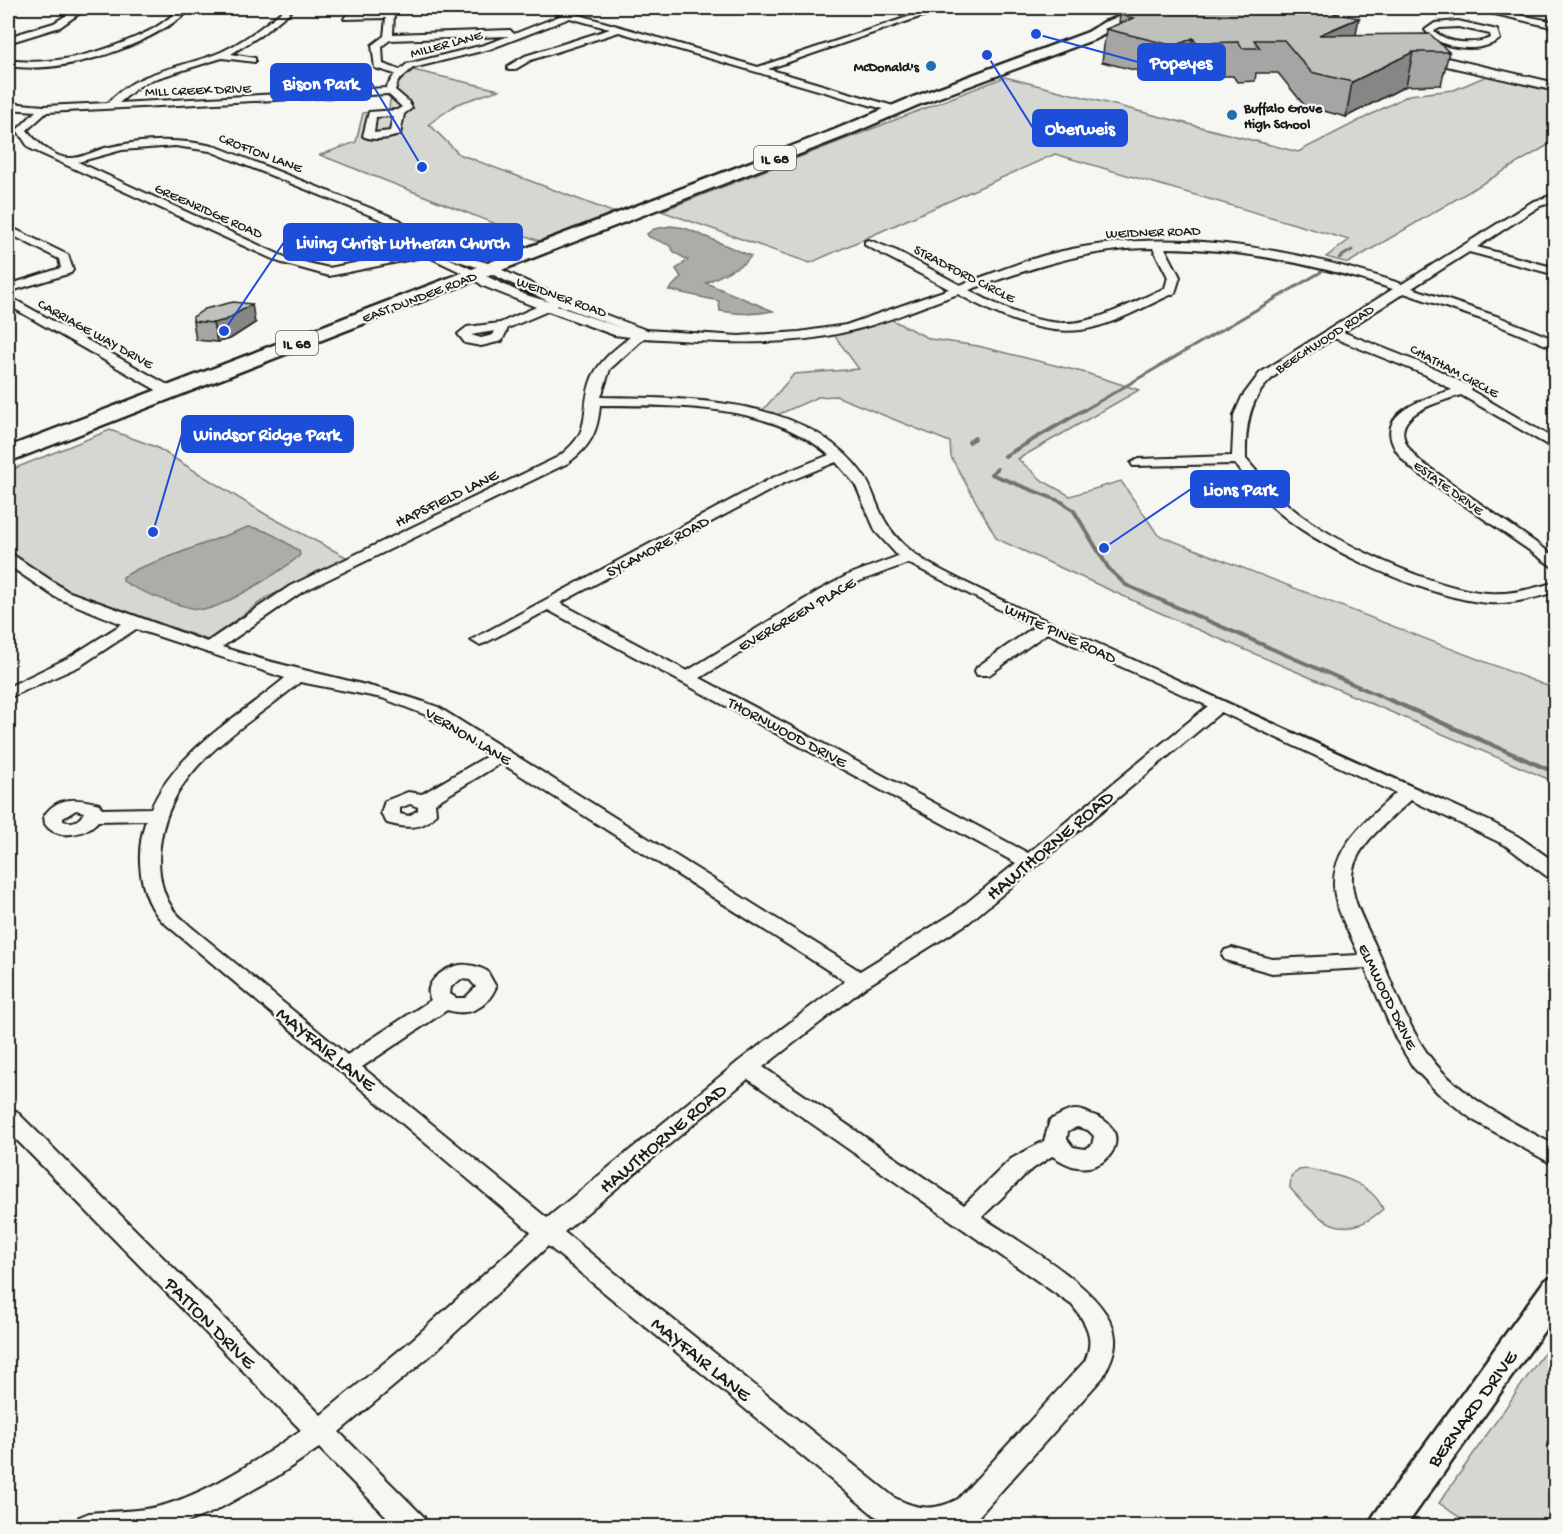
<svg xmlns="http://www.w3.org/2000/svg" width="1563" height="1534" viewBox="0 0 1563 1534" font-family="'Gochi Hand',sans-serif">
	<rect width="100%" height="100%" fill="#f6f6f2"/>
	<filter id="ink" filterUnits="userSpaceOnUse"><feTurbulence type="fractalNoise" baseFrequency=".0167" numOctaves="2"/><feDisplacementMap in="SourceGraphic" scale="12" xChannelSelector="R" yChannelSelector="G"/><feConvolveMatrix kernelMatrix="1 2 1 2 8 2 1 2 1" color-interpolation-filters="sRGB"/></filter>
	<g filter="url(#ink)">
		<!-- green -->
		<g fill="#d6d6d2" stroke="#797977" stroke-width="1.5">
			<path d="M413 70 499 90 457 104 429 124 459 154 615 213 539 241 320 155 356 142 363 113 389 110C389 92 399 80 413 70Z"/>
			<polygon points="1489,75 1555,89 1555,141 1348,263 1326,257 1349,240 1055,154 810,263 661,211 1005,77 1298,152 1409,95 1454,90"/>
			<polygon points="890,319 930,339 978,346 1086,373 1139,390 1018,459 1043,481 1070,496 1121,481 1158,535 1555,689 1555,782 1187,625 997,539 951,457 950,442 836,396 818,397 775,416 763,410 794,374 859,369 834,335"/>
			<polygon points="110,430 156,447 265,514 348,558 266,598 208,640 69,591 8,550 8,471"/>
			<path d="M1307 1169C1334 1174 1371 1181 1383 1209 1344 1245 1318 1220 1290 1188L1291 1176 1299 1170Z"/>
			<polygon points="1555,1337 1555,1526 1472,1526 1439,1503"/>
		</g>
		<!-- water -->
		<g fill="#acaca9" stroke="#727271" stroke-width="1.5">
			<path d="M671 226 685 228 751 256 745 263 706 283 773 311C752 315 741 314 720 311L719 301 669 290 681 277 676 269 688 260 675 253 669 245 649 237 647 234 654 229Z"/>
			<path d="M248 527C266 528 284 541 299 551L300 555C284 570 227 605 207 609 191 612 137 591 123 581V577L137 569Z"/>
		</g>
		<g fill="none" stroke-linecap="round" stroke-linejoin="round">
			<!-- stream-far2 -->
			<g stroke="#727271" stroke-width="3">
				<polyline points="1339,258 1352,250"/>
				<polyline points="1081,412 1321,272"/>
			</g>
			<!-- stream-far1 -->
			<g stroke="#727271" stroke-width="4">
				<polyline points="969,442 975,438"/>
				<polyline points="1005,456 1084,410"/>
				<polyline points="997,469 991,474 1062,502 1074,511 1109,569 1126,585 1394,702"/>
			</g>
			<!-- stream -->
			<polyline stroke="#727271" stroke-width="4.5" points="1390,700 1556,773"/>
			<!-- minor casing -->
			<g stroke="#1c1c1c" stroke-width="4">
				<g id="minor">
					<polygon points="78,8 87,8 60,27 8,43 8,37 54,23"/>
					<path d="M183 8H193C149 46 66 75 8 66V60C56 67 110 51 153 29 164 23 173 14 183 8Z"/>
					<path d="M286 8H295L261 35 231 54 255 58V62L222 58 151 80 138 87 119 103 386 88 395 74 375 68 372 45 384 36 386 18 344 19 347 14 394 13 393 34 510 30 514 34 562 15 542 8 568 12 573 9 577 12 576 14 758 67 935 8H946L768 69 900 108V112L897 113 619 32 531 60 514 70H508V66L525 56 610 29 570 18 490 49 413 68 398 81 395 90 408 101 412 108 404 114 400 134C392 139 371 141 363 136L369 112 397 110 402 107 388 94 47 112 27 130C35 141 54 158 69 158 79 159 95 151 105 148 143 139 179 138 217 147L400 220 432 249 485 262 567 300 646 330 739 336 799 332 846 325 949 289 865 245V241L869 240 897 251 960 285C988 275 1017 263 1046 255 1163 224 1289 247 1402 284L1532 202 1556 194V201L1540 206 1477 247 1556 268V275L1469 252 1412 288 1499 317 1556 340V349L1490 322 1404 293 1343 332 1436 369 1471 387 1472 391 1556 440V450L1461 395C1424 406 1377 421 1421 462L1556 557V569L1411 468C1363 422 1407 403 1452 390L1426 375 1334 338C1275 376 1244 380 1246 459 1261 476 1275 495 1293 509 1335 543 1434 589 1488 593 1511 595 1534 588 1556 582V592C1534 598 1510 605 1488 603 1429 598 1327 552 1282 515 1264 500 1250 482 1235 464L1133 466 1131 463 1138 459 1232 456 1234 415 1242 397 1260 373 1393 289C1319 265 1243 249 1165 248L1180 277 1175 293C1145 306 1114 325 1081 330 1038 335 994 314 958 294 922 306 886 323 850 331 782 348 713 342 644 338L610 369 601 397C689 399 807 395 864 476 872 488 875 501 881 513 893 539 914 556 939 569 1005 604 1074 632 1142 664 1258 717 1374 770 1491 822L1519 837 1556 863V879L1549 878 1505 845 1411 800C1391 819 1360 841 1353 869 1347 895 1366 924 1376 947 1392 982 1405 1021 1427 1053 1457 1096 1511 1121 1556 1146V1166L1473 1120 1438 1093 1413 1067 1396 1039 1365 968 1272 973 1225 960 1222 955 1225 950 1232 948 1272 959 1359 955C1352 938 1342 921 1337 904 1322 854 1364 823 1396 793L1221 712 968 923 867 986 763 1067 964 1205 1011 1159 1044 1141 1050 1120C1057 1117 1068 1109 1076 1110 1080 1110 1086 1112 1090 1114 1135 1127 1114 1172 1077 1167 1068 1166 1058 1159 1052 1156L1028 1172 982 1217C1018 1242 1112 1292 1115 1338 1116 1352 1109 1365 1103 1377L978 1517 957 1526H898L875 1516 548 1246 431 1355 339 1432 424 1517 427 1526H396L319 1448 276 1477 213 1512 177 1526H76L79 1517 89 1513C114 1511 144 1512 168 1504 215 1489 260 1458 301 1430L8 1131V1109L16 1111 321 1415 413 1339 531 1232 162 921C138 895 135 853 146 820L98 821C87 835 56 841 45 824L44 816C57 796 78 798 99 804L102 809 151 808C179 748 236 719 285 678L136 629 80 666 8 698V687L68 658 122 624 55 597 8 565V554L13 555 67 591 207 642 290 586 558 457C596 429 578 414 592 378 599 361 616 348 630 337L614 335 548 311 508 328 502 341 481 346 465 343 458 334 467 327 500 323 536 307 483 286 471 277 427 256 329 276 279 262 29 148 17 130 36 111 8 109V103L44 106 108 103C138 69 181 69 221 52 245 41 266 24 286 8ZM509 36 484 45 407 64 400 70 383 64 382 46 390 40ZM393 116 390 131 374 133 376 117ZM175 146 210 151 392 224 420 250 329 268 287 258 78 162 122 150ZM1153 248 1168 277 1165 288C1139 299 1112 315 1084 321 1045 330 1002 308 969 290 1029 269 1088 248 1153 248ZM446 257 477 267 550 302 526 295ZM558 305 622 328 557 306ZM495 331 493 335 481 338 471 335ZM600 405C675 406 768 402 829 455L772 478 471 640 479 645 485 643 548 610 1016 863 954 913 860 971 438 707C368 681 293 671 222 647L302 592 568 463C590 447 598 432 600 405ZM836 462 855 484 876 532 898 556 848 575 820 590 687 671 560 603 782 484ZM908 563 1034 627 977 667 975 671 977 675H989L1047 633 1208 706 1028 853 700 678 832 596 860 581ZM300 682 382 698 426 715 489 755 422 794 408 792 385 801 381 813 387 823C405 828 425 831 436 813L435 803 501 763 845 981 739 1061 547 1218 362 1067 447 1010C469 1017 487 1008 496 987L487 971C479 967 469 964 460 965 445 967 421 983 431 1000L347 1055 190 926C184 920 175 914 171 906 159 888 157 861 161 839 174 762 246 728 300 682ZM410 804 418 807V810L409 816 400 814V808ZM76 810 84 812C80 821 72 824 63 821V818ZM461 979 470 980 476 987 465 998H456L450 994 451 987ZM748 1079 1072 1305C1087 1324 1095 1338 1085 1361L958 1499C935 1511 918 1510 895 1498L564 1232ZM1077 1127 1088 1130 1094 1136 1092 1145 1085 1149 1073 1147 1067 1139 1068 1131Z"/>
					<polygon points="1468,8 1482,8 1556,22 1556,28"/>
					<path d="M1458 21 1497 30 1500 39C1481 54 1440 50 1425 30L1435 23ZM1458 27 1490 34 1491 38C1474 45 1448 44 1434 31L1440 28Z"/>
					<polygon points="8,226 68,255 73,270 71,273 8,292 8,285 61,268 59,259 8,233"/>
					<polygon points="8,296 175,389 177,392 170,396 165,395 8,305"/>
				</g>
			</g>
			<!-- tertiary casing -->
			<g stroke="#1c1c1c" stroke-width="5">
				<polygon id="tertiary" points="1556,1276 1556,1314 1406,1526 1369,1526 1374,1515 1545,1280"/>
			</g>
			<!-- secondary casing -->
			<g stroke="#1c1c1c" stroke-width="4">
				<polygon id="secondary" points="1412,50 1556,83 1556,91 1407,57 1407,51"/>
			</g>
			<!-- primary casing -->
			<g stroke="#1c1c1c" stroke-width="5">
				<polygon id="primary" points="1144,8 1162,8 1114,28 1098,38 918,105 846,136 8,462 8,447 834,130 908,99 1088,32 1104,22"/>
			</g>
			<!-- minor -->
			<use href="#minor" fill="#f6f6f2" fill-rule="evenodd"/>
			<!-- tertiary -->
			<use href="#tertiary" fill="#f6f6f2" fill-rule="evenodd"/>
			<!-- secondary -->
			<use href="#secondary" fill="#f6f6f2" fill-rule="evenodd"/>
			<!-- primary -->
			<use href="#primary" fill="#f6f6f2" fill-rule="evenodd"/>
		</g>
		<!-- wall -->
		<g fill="#a5a5a3" stroke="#1c1c1c" stroke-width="1.5">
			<polygon points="1337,11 1337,13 1356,35 1449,52 1441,85 1406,86 1346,117 1305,106 1278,73 1256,73 1255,81 1237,82 1233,76 1192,76 1188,72 1170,79 1102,62 1106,29 1119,24 1120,15"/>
			<polygon points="193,321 255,323 230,339 217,342 196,340"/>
		</g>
		<!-- shaded-wall -->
		<g fill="#868684" stroke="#1c1c1c" stroke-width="1.5">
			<polygon points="1337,11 1334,29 1359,18 1353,51 1319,35 1334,13"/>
			<polygon points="1193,38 1188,72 1170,79 1175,46"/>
			<polygon points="1413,52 1406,86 1346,117 1352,82"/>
			<polygon points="252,304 255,323 230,339 217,342 213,323"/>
		</g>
		<!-- building -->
		<g fill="#c0c0bd" stroke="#1c1c1c" stroke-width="1.5">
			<polygon points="1139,8 1319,8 1337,11 1334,13 1359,18 1319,35 1430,34 1449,52 1413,52 1352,82 1311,72 1284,40 1254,40 1260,48 1242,48 1238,42 1196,43 1193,38 1175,46 1106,29 1134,18 1120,15"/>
			<polygon points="233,302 252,304 226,320 213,323 193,321 193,317 205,309"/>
		</g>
	</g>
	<!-- markers -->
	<g fill="#1f6fb2" stroke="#f6f6f2" stroke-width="2">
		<circle cx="931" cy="66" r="6"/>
		<circle cx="1232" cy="115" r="6"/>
	</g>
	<g text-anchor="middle" stroke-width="4.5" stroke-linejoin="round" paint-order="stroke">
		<!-- far-street labels -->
		<g font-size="14" fill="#1c1c1c" stroke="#f6f6f2">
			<text transform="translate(446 43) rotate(-15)" y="5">MILLER LANE</text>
			<text transform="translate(198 89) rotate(-2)" y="5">MILL CREEK DRIVE</text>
			<text transform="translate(261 152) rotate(21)" y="5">CROFTON LANE</text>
			<text transform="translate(209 210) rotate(24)" y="5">GREENRIDGE ROAD</text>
			<text transform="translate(1153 231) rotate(-2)" y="5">WEIDNER ROAD</text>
			<text transform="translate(965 273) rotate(27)" y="5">STRADFORD CIRCLE</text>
			<text transform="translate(419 296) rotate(-21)" y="5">EAST DUNDEE ROAD</text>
			<text transform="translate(562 296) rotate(20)" y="5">WEIDNER ROAD</text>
			<text transform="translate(96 333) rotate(29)" y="5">CARRIAGE WAY DRIVE</text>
			<text transform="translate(1324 338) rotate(-33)" y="5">BEECHWOOD ROAD</text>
			<text transform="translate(1455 370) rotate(28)" y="5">CHATHAM CIRCLE</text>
			<text transform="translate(1449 487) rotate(36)" y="5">ESTATE DRIVE</text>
		</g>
		<!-- far-poi labels -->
		<g font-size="14" font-weight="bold" fill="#1c1c1c" stroke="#f6f6f2" text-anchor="end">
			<text x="919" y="71">McDonald's</text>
			<text x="1244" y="112" text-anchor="start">Buffalo Grove<tspan x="1244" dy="16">High School</tspan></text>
		</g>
		<!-- shield labels -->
		<g fill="#f6f6f2" stroke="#5d5d5c" stroke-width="1.5">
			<rect x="754" y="146" width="42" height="24" rx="4.5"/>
			<rect x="276" y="331" width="42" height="24" rx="4.5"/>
		</g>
		<g font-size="15" font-weight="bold" fill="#1c1c1c">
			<text x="775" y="163">IL 68</text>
			<text x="297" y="348">IL 68</text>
		</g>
		<!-- street labels -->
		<g font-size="16" fill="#1c1c1c" stroke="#f6f6f2">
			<text transform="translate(446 497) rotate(-26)" y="6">HAPSFIELD LANE</text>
			<text transform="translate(657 545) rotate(-28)" y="6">SYCAMORE ROAD</text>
			<text transform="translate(796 613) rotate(-30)" y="6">EVERGREEN PLACE</text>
			<text transform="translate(1061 632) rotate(25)" y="6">WHITE PINE ROAD</text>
			<text transform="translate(788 731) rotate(28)" y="6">THORNWOOD DRIVE</text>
			<text transform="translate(469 735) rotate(31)" y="6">VERNON LANE</text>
			<text transform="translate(1389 996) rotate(64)" y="6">ELMWOOD DRIVE</text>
		</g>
		<!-- near-street labels -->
		<g font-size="20" fill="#1c1c1c" stroke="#f6f6f2">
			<text transform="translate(1049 844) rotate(-40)" y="7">HAWTHORNE ROAD</text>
			<text transform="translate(327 1048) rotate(39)" y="7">MAYFAIR LANE</text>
			<text transform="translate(662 1137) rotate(-40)" y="7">HAWTHORNE ROAD</text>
			<text transform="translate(211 1322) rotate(45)" y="7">PATTON DRIVE</text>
			<text transform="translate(702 1358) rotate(39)" y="7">MAYFAIR LANE</text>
			<text transform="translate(1471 1408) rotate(-54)" y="7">BERNARD DRIVE</text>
		</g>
	</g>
	<!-- callouts -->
	<path fill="none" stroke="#1d4ed8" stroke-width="2" d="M1036 34L1138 62M422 167L371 82M987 55L1033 128M224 331L284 242M153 532L182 434M1104 548L1191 489"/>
	<g fill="#1d4ed8" stroke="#f6f6f2" stroke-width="2">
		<circle cx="1036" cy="34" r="6"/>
		<circle cx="422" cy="167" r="6"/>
		<circle cx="987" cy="55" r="6"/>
		<circle cx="224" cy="331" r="6"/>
		<circle cx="153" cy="532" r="6"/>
		<circle cx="1104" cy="548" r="6"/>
	</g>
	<g fill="#1d4ed8" stroke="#1d4ed8" stroke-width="2">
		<rect x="1138" y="44" width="87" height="36" rx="6"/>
		<rect x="271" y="64" width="100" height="36" rx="6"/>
		<rect x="1033" y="110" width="94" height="36" rx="6"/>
		<rect x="284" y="224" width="238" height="36" rx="6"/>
		<rect x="182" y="416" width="171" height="36" rx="6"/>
		<rect x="1191" y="471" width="98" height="36" rx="6"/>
	</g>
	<g font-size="18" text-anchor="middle" font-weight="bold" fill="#fff">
		<text x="1181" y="68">Popeyes</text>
		<text x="321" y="89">Bison Park</text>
		<text x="1080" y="134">Oberweis</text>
		<text x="403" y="248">Living Christ Lutheran Church</text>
		<text x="267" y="440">Windsor Ridge Park</text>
		<text x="1240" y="495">Lions Park</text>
	</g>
	<!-- margin -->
	<rect width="1563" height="1534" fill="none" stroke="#f6f6f2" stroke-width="30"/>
	<rect x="15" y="15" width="1533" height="1504" fill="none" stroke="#1c1c1c" stroke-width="2" filter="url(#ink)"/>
</svg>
